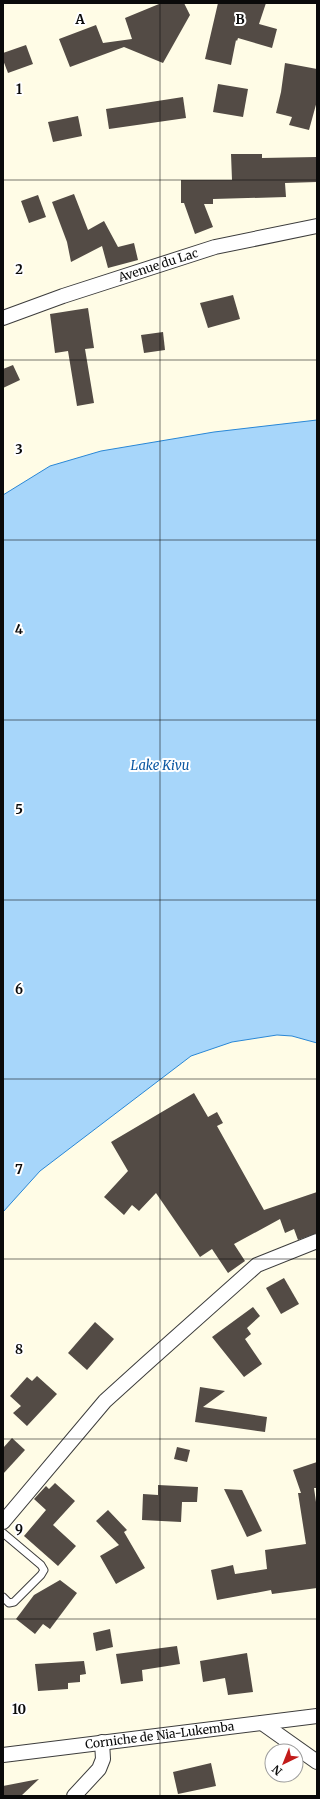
<svg xmlns="http://www.w3.org/2000/svg" width="320" height="1799" viewBox="0 0 320 1799" font-family="Merriweather,serif">
	<rect width="100%" height="100%" fill="#fffce6"/>
	<!-- water -->
	<polygon fill="#a7d6fa" stroke="#2987d6" points="317,420 317,1043 292,1036 277,1035 232,1042 191,1056 40,1171 3,1212 3,495 50,466 101,451 214,432"/>
	<!-- building -->
	<g fill="#534b45">
		<polygon points="184,3 190,15 163,63 124,47 70,67 59,39 96,25 103,43 132,39 125,18 159,4"/>
		<polygon points="218,3 266,3 259,24 277,29 272,48 238,38 237,41 236,40 231,65 205,59"/>
		<polygon points="26,45 33,64 8,73 3,60 3,53"/>
		<polygon points="285,63 317,69 317,101 309,130 289,125 292,117 276,113 281,92"/>
		<polygon points="218,84 248,89 243,117 213,112"/>
		<polygon points="183,97 186,118 109,129 106,109"/>
		<polygon points="78,116 82,136 53,142 48,122"/>
		<polygon points="231,154 262,154 262,158 317,157 317,182 285,183 286,197 213,199 213,204 204,204 213,227 195,234 184,203 181,203 181,180 232,180"/>
		<polygon points="74,194 88,230 104,221 118,247 134,243 138,260 108,268 102,246 71,262 67,242 52,202"/>
		<polygon points="38,195 46,217 29,223 21,201"/>
		<polygon points="233,295 240,319 208,328 200,303"/>
		<polygon points="88,308 94,348 85,349 94,403 77,406 68,351 55,353 50,314"/>
		<polygon points="163,332 165,350 144,353 141,335"/>
		<polygon points="13,365 20,380 3,388 3,369"/>
		<polygon points="194,1093 208,1117 217,1112 223,1123 217,1126 264,1210 317,1192 317,1233 298,1240 294,1229 285,1233 280,1219 234,1244 245,1261 228,1273 212,1249 200,1257 156,1193 139,1211 132,1205 124,1215 104,1197 128,1171 111,1142"/>
		<polygon points="284,1278 299,1304 281,1314 266,1288"/>
		<polygon points="253,1307 260,1316 247,1328 251,1334 245,1339 262,1364 244,1377 212,1337"/>
		<polygon points="95,1322 114,1339 87,1370 68,1353"/>
		<polygon points="37,1376 57,1394 27,1426 13,1413 21,1406 10,1396 27,1377 32,1381"/>
		<polygon points="200,1387 225,1391 203,1407 267,1417 265,1432 195,1422"/>
		<polygon points="12,1438 25,1450 3,1474 3,1448"/>
		<polygon points="177,1447 190,1450 187,1462 174,1459"/>
		<polygon points="317,1462 317,1488 314,1488 317,1509 317,1588 272,1594 271,1590 217,1600 211,1570 233,1565 235,1574 267,1569 265,1550 306,1544 298,1493 301,1493 293,1470"/>
		<polygon points="55,1483 75,1501 53,1525 76,1546 58,1566 24,1536 46,1510 34,1499 46,1486 49,1489"/>
		<polygon points="158,1485 198,1487 197,1502 182,1502 181,1522 142,1520 143,1494 158,1495"/>
		<polygon points="224,1489 242,1490 262,1531 247,1537"/>
		<polygon points="108,1510 127,1530 124,1532 145,1568 116,1584 100,1556 119,1545 96,1521"/>
		<polygon points="60,1580 77,1593 50,1629 43,1624 35,1634 16,1619 34,1595"/>
		<polygon points="110,1629 113,1647 96,1651 93,1633"/>
		<polygon points="177,1646 180,1664 142,1670 143,1681 121,1684 116,1654"/>
		<polygon points="247,1653 253,1692 228,1695 225,1678 203,1682 200,1661"/>
		<polygon points="84,1661 86,1674 80,1675 80,1682 68,1683 68,1689 38,1691 35,1664"/>
		<polygon points="211,1763 216,1786 178,1794 173,1772"/>
		<polygon points="39,1779 21,1796 3,1796 3,1786"/>
	</g>
	<g fill="none" stroke-linecap="round" stroke-linejoin="round">
		<!-- lane casing -->
		<g stroke="#3d3d3d" stroke-width="9">
			<polyline id="lane" points="3,1533 41,1565 44,1570 41,1575 14,1602 9,1603 3,1597"/>
		</g>
		<!-- street casing -->
		<g stroke="#3d3d3d" stroke-width="16">
			<g id="street">
				<path id="s1" d="M3 318 63 296 215 247 317 226"/>
				<polyline points="3,1522 105,1401 147,1363 257,1265 317,1241"/>
				<polyline points="262,1723 317,1762"/>
				<path id="s2" d="M3 1755 317 1716"/>
				<polyline points="74,1796 99,1769 103,1759 102,1742"/>
			</g>
		</g>
		<!-- lane -->
		<use href="#lane" stroke="#fff" stroke-width="7"/>
		<!-- street -->
		<use href="#street" stroke="#fff" stroke-width="14"/>
	</g>
	<!-- grid -->
	<path fill="none" stroke="#0a0a0a" stroke-width="1" stroke-opacity="0.55" d="M160 3V1796M3 180H317M3 360H317M3 540H317M3 720H317M3 900H317M3 1079H317M3 1259H317M3 1439H317M3 1619H317"/>
	<g text-anchor="middle" stroke-width="4" stroke-linejoin="round" paint-order="stroke">
		<!-- street labels -->
		<g font-size="12" fill="#0a0a0a" stroke="#fff">
			<text dy="4" stroke="none"><textPath href="#s1" startOffset="164">Avenue du Lac</textPath></text>
			<text dy="4" stroke="none"><textPath href="#s2" startOffset="158">Corniche de Nia-Lukemba</textPath></text>
		</g>
		<!-- water labels -->
		<g font-size="13" font-style="italic" fill="#0c58a2" stroke="#fff">
			<text x="160" y="770">Lake Kivu</text>
		</g>
	</g>
	<g font-size="13" text-anchor="middle" font-weight="bold" fill="#0a0a0a" stroke="#fff" stroke-width="4" stroke-linejoin="round" paint-order="stroke">
		<text x="80" y="24">A</text>
		<text x="240" y="24">B</text>
		<text x="19" y="94">1</text>
		<text x="19" y="274">2</text>
		<text x="19" y="454">3</text>
		<text x="19" y="634">4</text>
		<text x="19" y="814">5</text>
		<text x="19" y="994">6</text>
		<text x="19" y="1174">7</text>
		<text x="19" y="1354">8</text>
		<text x="19" y="1534">9</text>
		<text x="19" y="1714">10</text>
	</g>
	<!-- border -->
	<rect width="320" height="1799" fill="none" stroke="#0a0a0a" stroke-width="8"/>
	<!-- north arrow -->
	<g transform="translate(284 1763) rotate(223)"><circle r="19" fill="#ffffff" stroke="#9d9d9d"/>
	<path d="M0-3L7 15L0 10L-7 15Z" fill="#c21b1a"/>
	<text y="-6" font-size="11" font-weight="bold" text-anchor="middle" fill="#0a0a0a">N</text>
	</g>
</svg>
